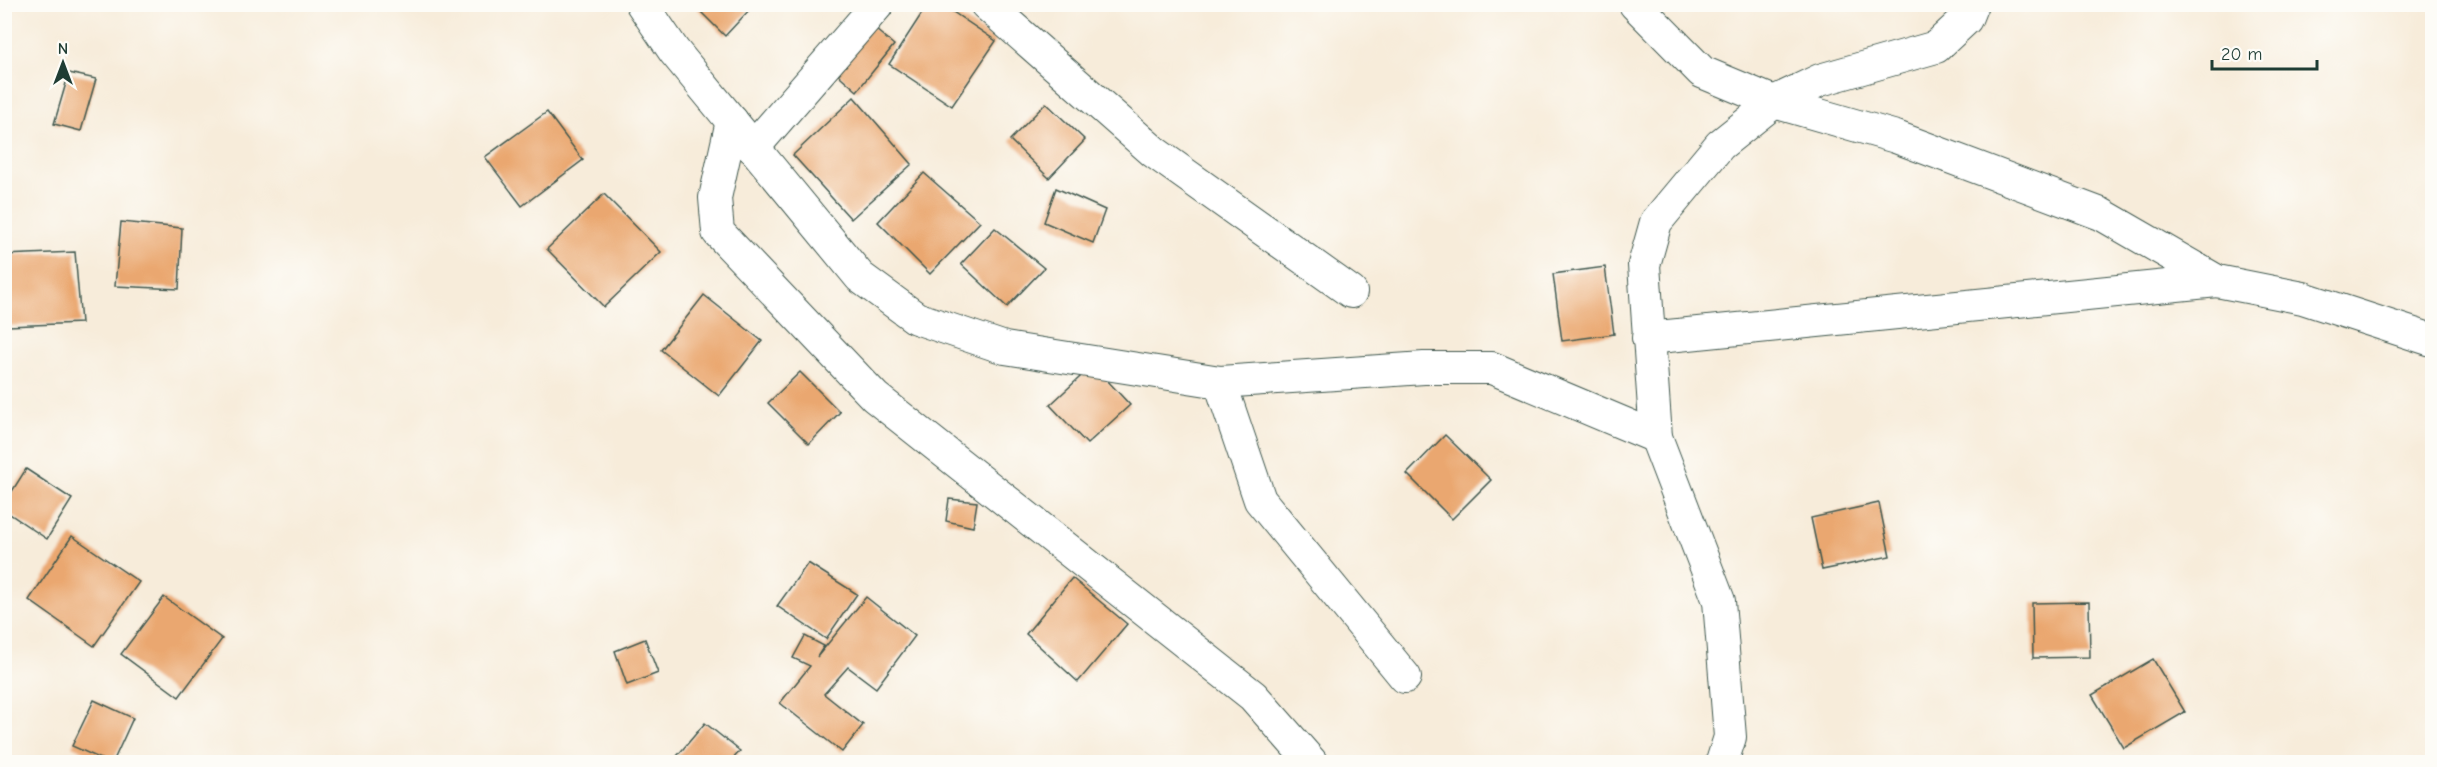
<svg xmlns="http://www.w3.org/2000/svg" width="2437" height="767" viewBox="0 0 2437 767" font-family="'Comic Neue',sans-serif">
	<rect width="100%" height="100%" fill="#fdfcf7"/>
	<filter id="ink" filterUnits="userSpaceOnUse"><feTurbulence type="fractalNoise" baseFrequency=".0167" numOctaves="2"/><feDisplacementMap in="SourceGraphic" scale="12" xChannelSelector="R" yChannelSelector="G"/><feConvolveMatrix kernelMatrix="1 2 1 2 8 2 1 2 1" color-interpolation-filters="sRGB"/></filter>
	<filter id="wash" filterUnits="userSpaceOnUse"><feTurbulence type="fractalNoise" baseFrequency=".008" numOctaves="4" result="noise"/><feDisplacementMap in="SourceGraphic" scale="24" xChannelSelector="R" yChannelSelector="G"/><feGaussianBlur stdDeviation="1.35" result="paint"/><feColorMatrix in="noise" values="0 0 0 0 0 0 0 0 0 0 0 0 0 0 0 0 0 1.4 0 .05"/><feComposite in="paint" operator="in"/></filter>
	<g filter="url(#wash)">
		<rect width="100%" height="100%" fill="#f7ecda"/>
		<g id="blocks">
			<!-- building -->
			<g fill="#eaa76f">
				<polygon points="693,4 751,4 753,6 725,36"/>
				<polygon points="928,4 941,4 996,41 952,106 889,64"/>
				<polygon points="869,24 894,45 857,91 833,70"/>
				<polygon points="69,73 96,79 81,131 54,124"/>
				<polygon points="854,97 912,164 851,219 793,155"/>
				<polygon points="1046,103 1085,140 1049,178 1010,140"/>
				<polygon points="547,112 583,160 522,206 485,157"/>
				<polygon points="924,173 980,222 930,274 878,222"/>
				<polygon points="1056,188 1105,210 1093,243 1044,222"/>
				<polygon points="604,194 661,252 604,307 547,249"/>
				<polygon points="121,222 182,228 179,289 115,286"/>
				<polygon points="995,228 1044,268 1007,307 961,264"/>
				<polygon points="75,252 81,323 8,326 4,255"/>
				<polygon points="1605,267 1614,334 1562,341 1553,274"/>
				<polygon points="704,295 762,341 719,396 661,350"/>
				<polygon points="1093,365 1130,405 1087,444 1050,405"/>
				<polygon points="800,372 840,412 809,444 768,403"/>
				<polygon points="1445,435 1491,480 1452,519 1407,474"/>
				<polygon points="26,469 72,499 47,539 4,510 4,504"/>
				<polygon points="949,499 977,502 973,527 946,521"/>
				<polygon points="1879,503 1890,556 1822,570 1811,518"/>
				<polygon points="72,536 139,582 94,646 29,600"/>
				<polygon points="808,563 857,594 826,639 777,606"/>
				<polygon points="1072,578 1127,624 1078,682 1026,634"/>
				<polygon points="164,597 222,639 179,697 121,654"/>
				<polygon points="866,597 915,636 876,688 848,667 824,694 863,725 842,752 780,703 810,666 793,658 805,636 824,646 817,657"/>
				<polygon points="2089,602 2090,657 2033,658 2032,603"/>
				<polygon points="645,639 658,673 627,685 615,651"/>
				<polygon points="2153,659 2185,712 2124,748 2092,695"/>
				<polygon points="94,700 133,718 113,762 108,762 72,746"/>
				<polygon points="705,723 740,751 730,762 672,762"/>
			</g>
		</g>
	</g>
	<g filter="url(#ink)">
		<use href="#blocks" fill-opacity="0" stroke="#3f574d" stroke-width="1.5"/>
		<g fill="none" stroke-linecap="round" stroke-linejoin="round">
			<!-- minor casing -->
			<g stroke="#3f574d" stroke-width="34">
				<g id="minor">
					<polyline points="642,4 674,51 860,277 916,318 1005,348 1220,382 1424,368 1492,368 1656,437"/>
					<polyline points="986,4 1154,152 1351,292"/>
					<polyline points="1635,4 1702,72 1774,102 1896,137 2101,214 2217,281 2303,298 2432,340"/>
					<polyline points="732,121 715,198 718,232 875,397 1253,696 1311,762"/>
					<polyline points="753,148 878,4"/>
					<polyline points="1648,338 2217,281"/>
					<polyline points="1220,382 1260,500 1405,677"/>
					<polyline points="1722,762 1730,737 1719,601 1656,437 1644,265 1656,222 1720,145 1774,102 1820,80 1936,47 1966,19 1972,4"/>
				</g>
			</g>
			<!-- minor -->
			<use href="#minor" stroke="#fff" stroke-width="32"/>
		</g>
	</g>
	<!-- margin -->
	<rect width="2437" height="767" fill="none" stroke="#fdfcf7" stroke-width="24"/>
	<!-- north arrow -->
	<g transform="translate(63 63)" stroke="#fdfcf7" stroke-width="4.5" paint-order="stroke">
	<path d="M0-4.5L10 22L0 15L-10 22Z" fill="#1f3d34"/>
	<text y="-9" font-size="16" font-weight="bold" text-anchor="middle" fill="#1f3d34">N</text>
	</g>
	<!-- scale -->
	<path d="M2212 60v9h105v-9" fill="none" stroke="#1f3d34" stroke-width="3"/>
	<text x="2221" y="60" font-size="18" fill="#1f3d34" stroke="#fdfcf7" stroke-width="4.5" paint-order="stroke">20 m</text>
</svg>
